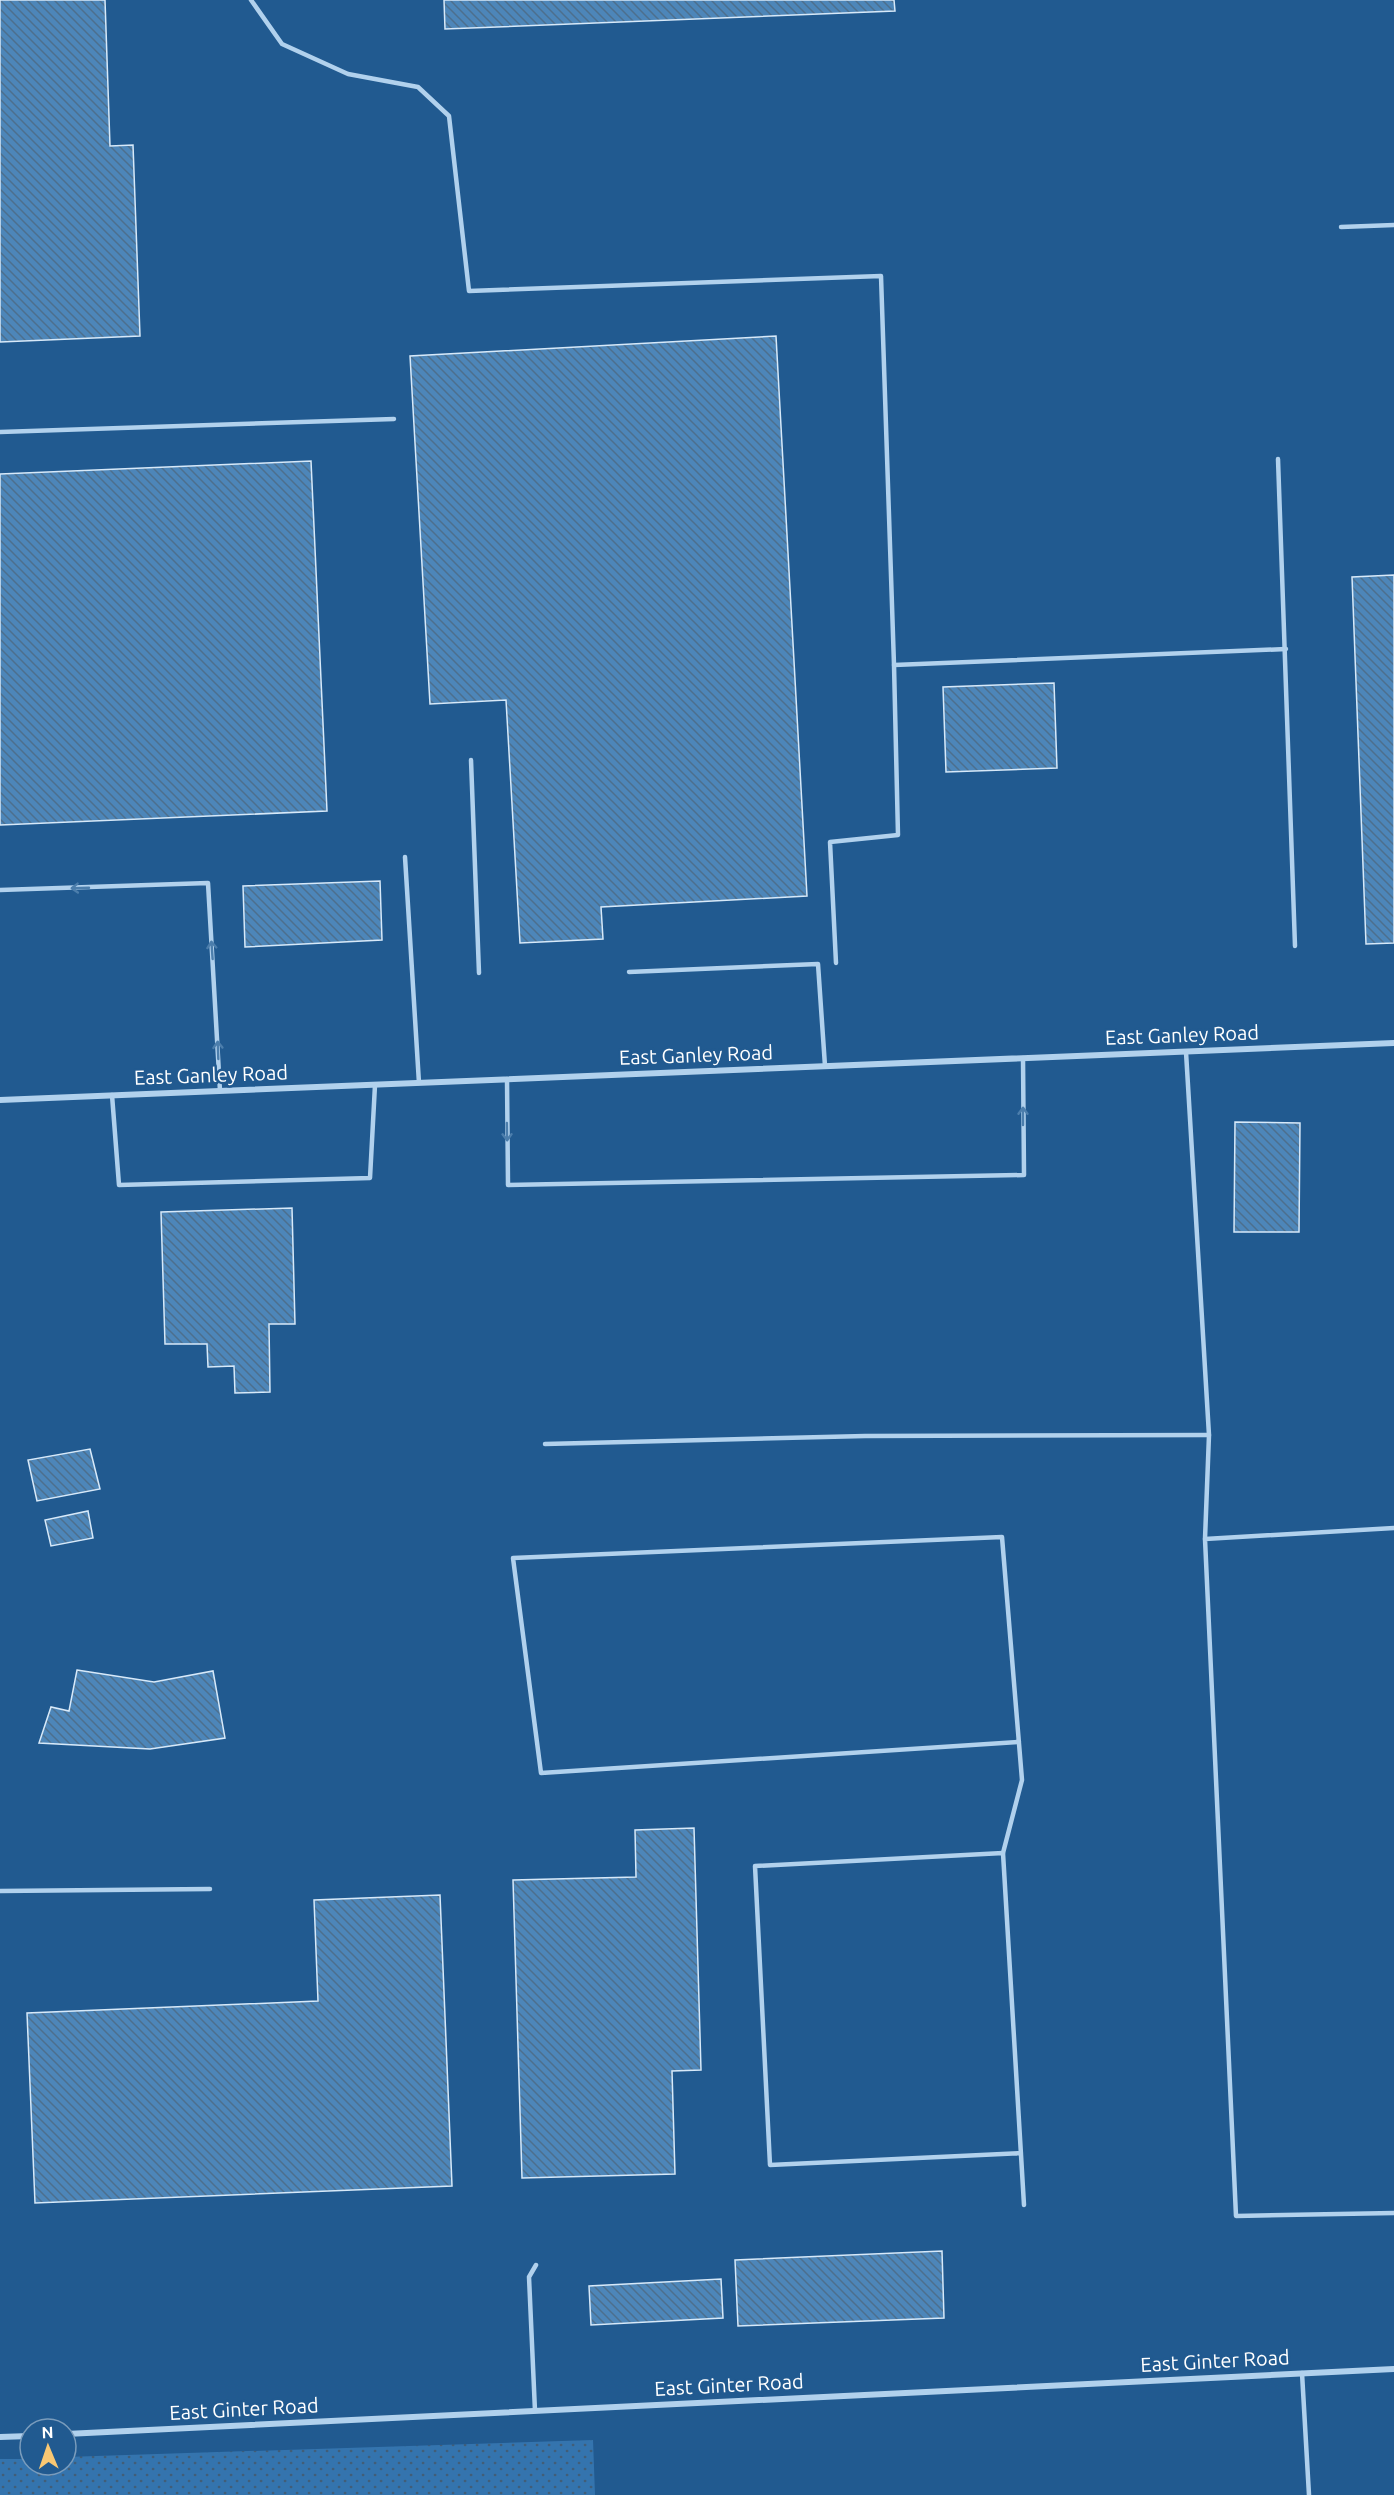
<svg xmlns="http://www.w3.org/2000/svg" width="1394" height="2495" viewBox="0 0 1394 2495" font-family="Ubuntu,sans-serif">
	<defs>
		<pattern id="grass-dots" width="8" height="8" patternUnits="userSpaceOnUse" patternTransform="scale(1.5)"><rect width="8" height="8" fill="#3474ae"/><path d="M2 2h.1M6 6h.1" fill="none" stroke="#415e78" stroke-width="1.8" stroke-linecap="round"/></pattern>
		<pattern id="building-back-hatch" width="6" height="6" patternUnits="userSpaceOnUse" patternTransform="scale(1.5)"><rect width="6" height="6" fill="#4d86b9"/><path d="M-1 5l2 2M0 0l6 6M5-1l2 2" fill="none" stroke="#4d6f8d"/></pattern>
	</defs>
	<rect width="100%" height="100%" fill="#215a90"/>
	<!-- grass -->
	<polygon fill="url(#grass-dots)" points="593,2440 595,2495 0,2495 0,2459 30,2459 30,2465 66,2465 66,2457"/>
	<!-- building -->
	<g fill="url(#building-back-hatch)" stroke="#d7e9f9" stroke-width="1.5">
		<polygon points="0,0 105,0 110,146 133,145 140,336 0,342"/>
		<polygon points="444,0 894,0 895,11 445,29"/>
		<polygon points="776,336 807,896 601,907 603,939 520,943 506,700 430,704 410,356"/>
		<polygon points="311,461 327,811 0,825 0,474"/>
		<polygon points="1394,575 1394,943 1366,944 1352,577"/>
		<polygon points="1054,683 1057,768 946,772 943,687"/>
		<polygon points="380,881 382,940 245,947 243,886"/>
		<polygon points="1235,1122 1300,1123 1299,1232 1234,1232"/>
		<polygon points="292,1208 295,1324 269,1324 270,1392 235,1393 234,1366 208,1367 207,1344 165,1344 161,1212"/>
		<polygon points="90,1449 100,1489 37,1501 28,1460"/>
		<polygon points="88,1511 93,1538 51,1546 45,1520"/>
		<polygon points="77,1670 154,1682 213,1671 225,1738 150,1749 39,1743 51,1707 69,1711"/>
		<polygon points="694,1828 701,2070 672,2071 675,2174 522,2178 513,1880 636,1877 635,1830"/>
		<polygon points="440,1895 452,2186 35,2203 27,2013 318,2001 314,1900"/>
		<polygon points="942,2251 944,2318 738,2326 735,2260"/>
		<polygon points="721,2279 723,2318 591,2325 589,2286"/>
	</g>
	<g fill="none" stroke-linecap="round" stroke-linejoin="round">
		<!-- lane -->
		<g stroke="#b1d1ed" stroke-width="4.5">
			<polyline points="251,0 282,44 348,74 418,87 449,116 469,291 881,276 894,665 1286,649"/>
			<polyline points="1341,227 1394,225"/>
			<polyline points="0,432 394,419"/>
			<polyline points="1278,459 1295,946"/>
			<polyline points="471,760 479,973"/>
			<polyline points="405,857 419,1083"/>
			<polyline points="0,890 208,883 220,1091"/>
			<polyline points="836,963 830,842 898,835 894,665"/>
			<polyline points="629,972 818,964 825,1066"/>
			<polyline points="1186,1052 1209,1435 1205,1539"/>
			<polyline points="507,1079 508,1185 1024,1175 1023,1058"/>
			<polyline points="112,1095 119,1185 370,1178 375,1085"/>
			<polyline points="545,1444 865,1436 1209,1435"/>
			<polyline points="1394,1528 1205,1539 1236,2216 1394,2213"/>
			<polyline points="1003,1853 1022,1780 1002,1537 513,1558 541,1773 1019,1742"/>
			<polyline points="0,1891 210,1889"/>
			<polyline points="1021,2153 770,2165 755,1866 1003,1853 1024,2205"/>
			<polyline points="1302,2373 1309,2495"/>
			<polyline points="535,2411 529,2277 536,2265"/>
		</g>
		<!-- street -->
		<g stroke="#b1d1ed" stroke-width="6">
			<polyline points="0,1100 1394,1043"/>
			<polyline points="66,2434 1394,2369"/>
			<polyline points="0,2437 30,2436"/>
		</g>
	</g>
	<!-- one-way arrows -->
	<defs><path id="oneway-shaft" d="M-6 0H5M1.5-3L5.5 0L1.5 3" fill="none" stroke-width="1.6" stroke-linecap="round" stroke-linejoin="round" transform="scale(1.5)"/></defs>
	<g stroke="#4c7eac">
		<use href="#oneway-shaft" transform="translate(80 888) rotate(178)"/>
		<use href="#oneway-shaft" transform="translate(212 950) rotate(-94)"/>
		<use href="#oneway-shaft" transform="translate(218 1050) rotate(-92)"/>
		<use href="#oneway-shaft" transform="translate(1023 1116) rotate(-90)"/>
		<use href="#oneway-shaft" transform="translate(507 1132) rotate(89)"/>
	</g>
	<g text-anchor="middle" stroke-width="5" stroke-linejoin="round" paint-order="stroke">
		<!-- street labels -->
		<g font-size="20" fill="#fff" stroke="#215a90">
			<text transform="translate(1182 1035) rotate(-2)" y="7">East Ganley Road</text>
			<text transform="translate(696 1055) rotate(-2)" y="7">East Ganley Road</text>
			<text transform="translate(211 1075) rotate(-2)" y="7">East Ganley Road</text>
			<text transform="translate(1215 2361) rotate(-3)" y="7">East Ginter Road</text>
			<text transform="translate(729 2385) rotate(-3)" y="7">East Ginter Road</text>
			<text transform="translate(244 2409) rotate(-3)" y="7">East Ginter Road</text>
		</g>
	</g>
	<!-- north arrow -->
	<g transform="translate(48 2447) rotate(358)"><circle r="28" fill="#215a90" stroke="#7a9cbc" stroke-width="1.5"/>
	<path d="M0-4.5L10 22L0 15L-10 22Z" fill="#f9c873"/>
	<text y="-9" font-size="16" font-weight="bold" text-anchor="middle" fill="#ffffff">N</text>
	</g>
</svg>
